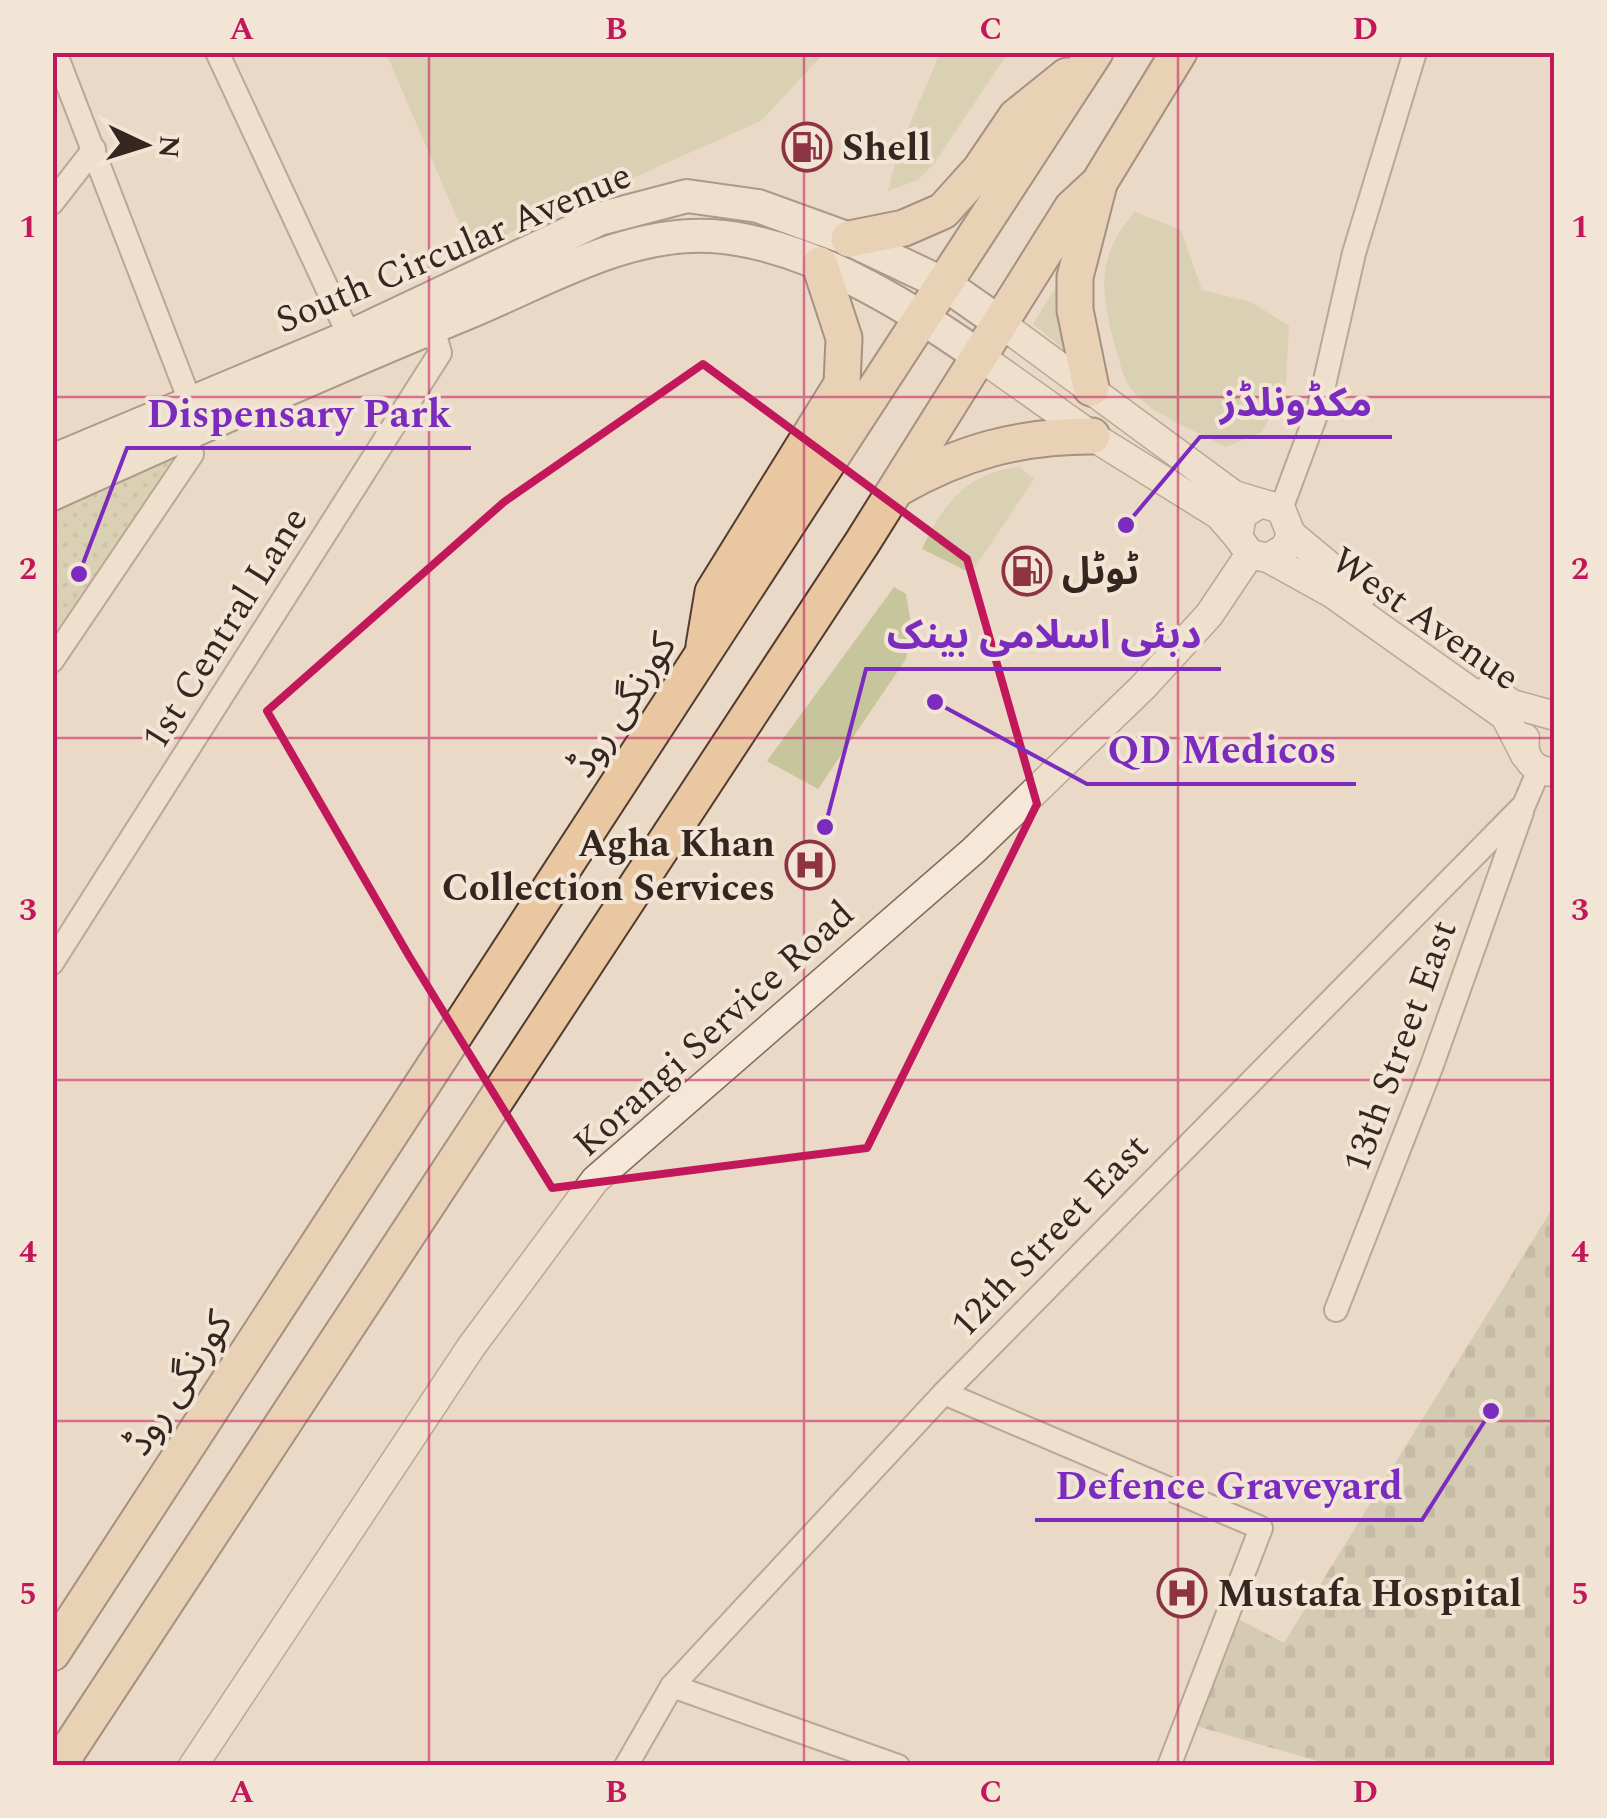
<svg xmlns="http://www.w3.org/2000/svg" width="1607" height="1818" viewBox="0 0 1607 1818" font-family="Spectral,'Noto Sans Arabic',serif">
	<defs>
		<pattern id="cemetery-stones" width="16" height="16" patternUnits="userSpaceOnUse" patternTransform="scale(2.5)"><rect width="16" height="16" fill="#bdbb99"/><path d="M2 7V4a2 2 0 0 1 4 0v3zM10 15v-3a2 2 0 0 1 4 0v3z" fill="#9a987c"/></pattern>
		<pattern id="park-dots" width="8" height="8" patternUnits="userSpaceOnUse" patternTransform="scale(2.5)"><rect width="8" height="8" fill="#c7c59b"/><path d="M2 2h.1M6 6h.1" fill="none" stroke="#aca985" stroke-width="1.8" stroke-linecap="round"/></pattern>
	</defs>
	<rect width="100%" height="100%" fill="#ead9c6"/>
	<!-- grass -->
	<g fill="#c7c59b">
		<polygon points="386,53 824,53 761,121 471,250"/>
		<polygon points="940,53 1008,53 934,164 918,180 888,191 898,152"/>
		<path d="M1135 212 1181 230 1202 290 1251 302 1289 326 1286 384 1262 432 1226 447C1199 432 1161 418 1138 397 1124 383 1121 367 1116 349 1101 295 1094 257 1135 212Z"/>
		<polygon points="1058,284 1069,353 1033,324"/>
		<path d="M1019 467 1034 479 971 573 922 549C942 505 968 472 1019 467Z"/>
		<polygon points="894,587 906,594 911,624 906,659 818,789 767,761"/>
	</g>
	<!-- cemetery -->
	<polygon fill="url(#cemetery-stones)" points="1554,1206 1554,1765 1331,1765 1186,1723 1233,1616 1284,1643"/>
	<!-- park -->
	<polygon fill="url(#park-dots)" points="183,438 188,454 53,651 53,497"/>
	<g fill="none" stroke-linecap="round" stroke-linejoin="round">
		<!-- minor casing -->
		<g stroke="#836b5d" stroke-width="26">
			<g id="minor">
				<polyline points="55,52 190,401"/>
				<polyline points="217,52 355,348"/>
				<polyline points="52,203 94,149"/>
				<polyline points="1281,509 1319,407 1354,253 1415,52"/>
				<polyline points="52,661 192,454 184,434"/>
				<polyline points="52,963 440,353 433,327"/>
				<polyline points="1336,1310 1432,1065 1522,812"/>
				<polyline points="944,1393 1261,1528 1169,1766"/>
				<polyline points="672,1686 898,1766"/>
				<polyline points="626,1766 672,1686 944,1393 1524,805 1539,770"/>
			</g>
		</g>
		<!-- tertiary casing -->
		<g stroke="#836b5d" stroke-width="31">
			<g id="tertiary">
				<polyline points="999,322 1234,495 1281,509 1291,534 1285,548 1268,558 1250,554 1238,537 1242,515 1261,503"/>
				<polyline points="979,356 1092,436 1219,515 1238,537"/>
				<polyline points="1291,534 1363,594"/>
				<polyline points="1268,558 1333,594 1505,716 1525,755"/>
				<polyline points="1490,688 1512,704 1552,715"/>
				<path d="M1525 738C1522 758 1534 772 1554 772"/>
				<polyline points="193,1766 471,1347 595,1180 973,851 1143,687 1209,615 1250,554"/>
			</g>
		</g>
		<!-- secondary casing -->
		<g stroke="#654d40" stroke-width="36">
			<g id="secondary">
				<polyline points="52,461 351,336 599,219 687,196 758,206 849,239 946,285 999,322"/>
				<path d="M52 494C191 431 329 370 469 312 546 280 627 231 712 236 805 242 905 304 979 356"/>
			</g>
		</g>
		<!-- primary casing -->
		<g stroke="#523b31" stroke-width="39">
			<g id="primary">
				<polyline points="849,239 904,228 943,211 980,170 1016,117 1067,76"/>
				<polyline points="1091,388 1075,310 1075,277 1099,184"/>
				<path d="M898 488C961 452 1019 436 1092 436"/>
				<polyline points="704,646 713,592 842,384 844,338 820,265"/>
				<polyline points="52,1653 1095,52"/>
				<polyline points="58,1766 862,543 1072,208 1099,183 1179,52"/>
			</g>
		</g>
		<!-- minor -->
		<use href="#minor" stroke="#f5e8d8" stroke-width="22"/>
		<!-- tertiary -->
		<use href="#tertiary" stroke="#f5e8d8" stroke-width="28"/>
		<!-- secondary -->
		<use href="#secondary" stroke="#f5e8d8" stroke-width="32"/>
		<!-- primary -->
		<use href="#primary" stroke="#e9c7a1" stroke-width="35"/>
	</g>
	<!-- marked area -->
	<path d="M0 0H1607V1818H0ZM703 364 967 559 1037 804 867 1148 552 1188 409 956 267 711 504 502Z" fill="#ead9c6" fill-opacity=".55" fill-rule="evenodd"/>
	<path fill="none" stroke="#c2185b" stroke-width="8" stroke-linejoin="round" d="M703 364 967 559 1037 804 867 1148 552 1188 409 956 267 711 504 502Z"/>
	<!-- grid -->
	<path fill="none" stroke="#c2185b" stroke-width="2.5" stroke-opacity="0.55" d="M429 52V1766M804 52V1766M1178 52V1766M52 397H1554M52 738H1554M52 1080H1554M52 1421H1554"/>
	<!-- icons -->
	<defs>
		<g id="fuel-ring" transform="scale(2.5)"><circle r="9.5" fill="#f2e5d5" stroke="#8d3342" stroke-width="1.5"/><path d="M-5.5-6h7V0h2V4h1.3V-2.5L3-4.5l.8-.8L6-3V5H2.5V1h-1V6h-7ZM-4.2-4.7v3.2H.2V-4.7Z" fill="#8d3342"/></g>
		<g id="hospital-ring" transform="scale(2.5)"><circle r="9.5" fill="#f2e5d5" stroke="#8d3342" stroke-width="1.5"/><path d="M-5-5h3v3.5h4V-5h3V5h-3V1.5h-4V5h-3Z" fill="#8d3342"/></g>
	</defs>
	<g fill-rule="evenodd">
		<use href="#fuel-ring" x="807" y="147"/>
		<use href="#fuel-ring" x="1027" y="571"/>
		<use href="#hospital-ring" x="810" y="865"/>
		<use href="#hospital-ring" x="1182" y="1593"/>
	</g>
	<g text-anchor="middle" stroke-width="8" stroke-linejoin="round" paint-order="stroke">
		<!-- poi labels -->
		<g font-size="38" font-weight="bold" fill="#352720" stroke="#f2e5d5" text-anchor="start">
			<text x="842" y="160">Shell</text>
			<text x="1062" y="584">ٹوٹل</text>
			<text x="775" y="856" text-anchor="end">Agha Khan<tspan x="775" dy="44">Collection Services</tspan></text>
			<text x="1217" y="1606">Mustafa Hospital</text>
		</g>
		<!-- street labels -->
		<g font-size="38" fill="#352720" stroke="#f2e5d5">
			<text transform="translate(453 247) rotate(-23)" y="13">South Circular Avenue</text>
			<text transform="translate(1426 618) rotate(35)" y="13">West Avenue</text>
			<text transform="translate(224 628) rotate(-58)" y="13">1st Central Lane</text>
			<text transform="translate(622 705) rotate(-57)" y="13">کورنگی روڈ</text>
			<text transform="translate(713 1028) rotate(-42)" y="13">Korangi Service Road</text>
			<text transform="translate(1399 1046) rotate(-70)" y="13">13th Street East</text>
			<text transform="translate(1049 1235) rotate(-46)" y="13">12th Street East</text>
			<text transform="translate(178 1383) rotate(-57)" y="13">کورنگی روڈ</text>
		</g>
	</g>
	<!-- callouts -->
	<path fill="none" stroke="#7b2cbf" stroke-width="4" d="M1126 525L1200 437H1392M79 574L127 448H471M825 827L866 669H1221M935 702L1087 784H1356M1491 1411L1422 1520H1035"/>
	<g fill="#7b2cbf" stroke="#f2e5d5" stroke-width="4">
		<circle cx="1126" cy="525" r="10"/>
		<circle cx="79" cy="574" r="10"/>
		<circle cx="825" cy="827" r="10"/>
		<circle cx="935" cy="702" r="10"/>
		<circle cx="1491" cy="1411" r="10"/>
	</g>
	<g font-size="40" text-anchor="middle" font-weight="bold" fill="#7b2cbf" stroke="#f2e5d5" stroke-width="8" stroke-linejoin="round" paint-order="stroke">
		<text x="1296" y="416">مکڈونلڈز</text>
		<text x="299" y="427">Dispensary Park</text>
		<text x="1044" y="648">دبئی اسلامی بینک</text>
		<text x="1222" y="763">QD Medicos</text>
		<text x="1229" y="1499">Defence Graveyard</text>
	</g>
	<!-- border -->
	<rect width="1607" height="1818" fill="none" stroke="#f2e5d5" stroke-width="110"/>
	<!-- north arrow -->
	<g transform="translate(145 145) rotate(94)" stroke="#f2e5d5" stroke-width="8" paint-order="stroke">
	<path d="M0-8L18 38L0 25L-18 38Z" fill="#352720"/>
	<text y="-15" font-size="28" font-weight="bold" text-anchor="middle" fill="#352720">N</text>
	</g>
	<rect x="55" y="55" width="1497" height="1708" fill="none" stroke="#c2185b" stroke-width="4"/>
	<g font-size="32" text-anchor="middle" font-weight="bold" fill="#c2185b">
		<text x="242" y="39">A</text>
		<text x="616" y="39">B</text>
		<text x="991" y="39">C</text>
		<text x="1365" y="39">D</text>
		<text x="28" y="237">1</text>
		<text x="1580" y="237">1</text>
		<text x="28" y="579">2</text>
		<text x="1580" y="579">2</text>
		<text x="28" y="920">3</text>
		<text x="1580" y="920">3</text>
		<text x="28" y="1262">4</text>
		<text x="1580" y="1262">4</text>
		<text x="28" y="1604">5</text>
		<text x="1580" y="1604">5</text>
		<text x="242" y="1802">A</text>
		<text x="616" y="1802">B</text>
		<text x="991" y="1802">C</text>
		<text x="1365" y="1802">D</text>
	</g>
</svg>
